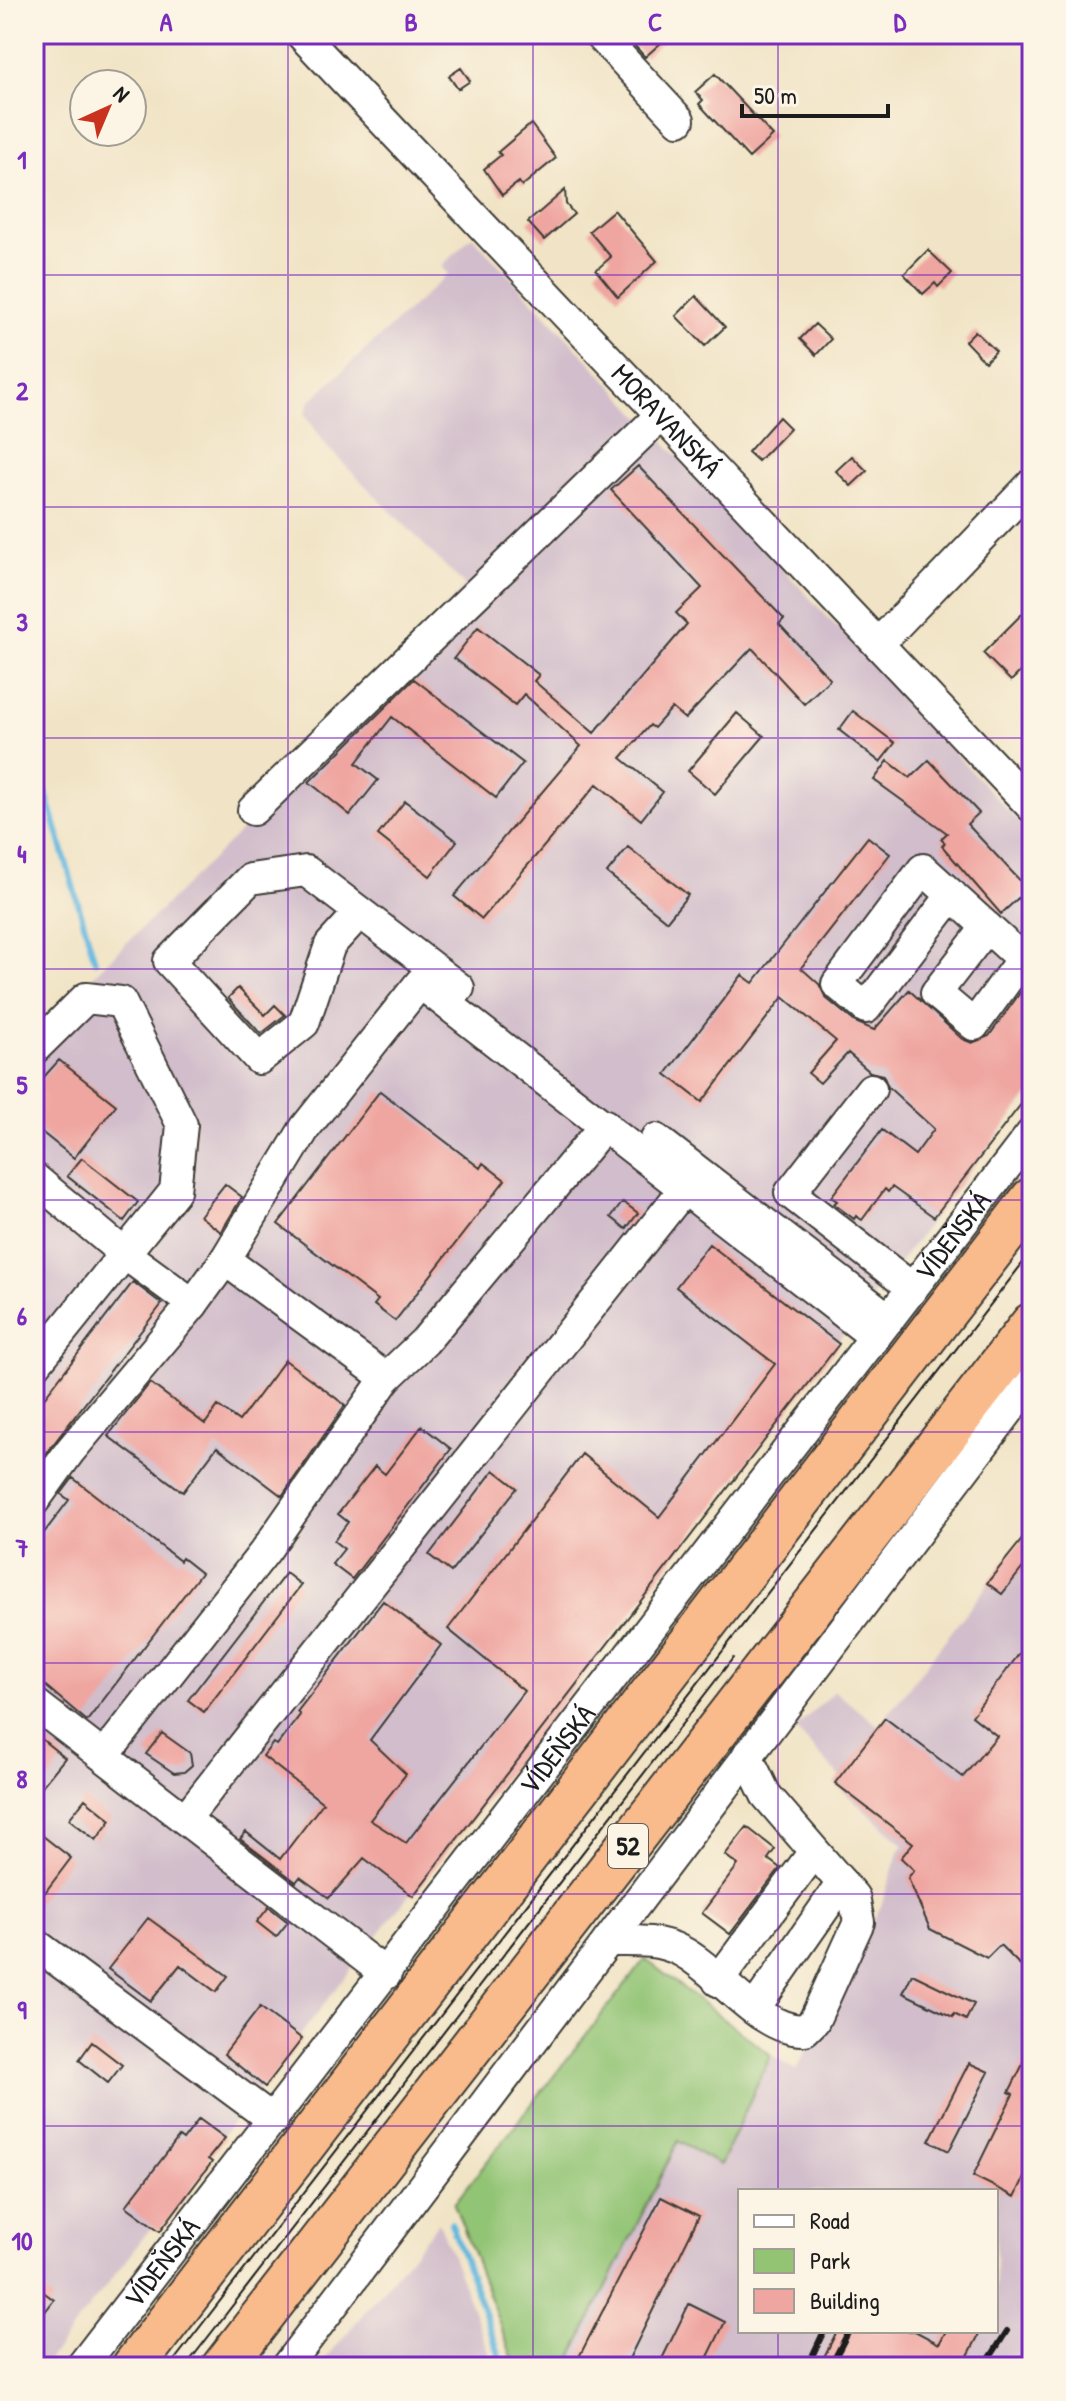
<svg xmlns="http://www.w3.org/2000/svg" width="1066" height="2401" font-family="'Patrick Hand',sans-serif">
<rect width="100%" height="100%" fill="#fcf5e5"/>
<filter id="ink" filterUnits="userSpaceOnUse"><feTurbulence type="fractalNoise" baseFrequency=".0125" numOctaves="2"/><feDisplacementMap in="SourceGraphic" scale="16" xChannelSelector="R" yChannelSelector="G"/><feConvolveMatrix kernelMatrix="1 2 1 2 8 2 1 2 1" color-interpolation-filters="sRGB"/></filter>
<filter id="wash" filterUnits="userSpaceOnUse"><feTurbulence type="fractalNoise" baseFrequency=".006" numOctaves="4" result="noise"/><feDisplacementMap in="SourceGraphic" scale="32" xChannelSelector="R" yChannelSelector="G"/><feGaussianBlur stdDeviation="1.8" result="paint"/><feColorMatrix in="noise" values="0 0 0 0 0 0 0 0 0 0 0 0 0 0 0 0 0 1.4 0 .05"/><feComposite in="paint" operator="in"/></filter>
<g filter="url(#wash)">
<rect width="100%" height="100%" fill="#f1e4c6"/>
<path fill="#d1bdcb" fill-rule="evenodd" d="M472 236 1032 836V1091L43 2367H34V1034L257 815 465 586 328 448 305 414 310 401 448 274 442 266Z
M1032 1527V2367H567L678 2141 720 2165 771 2055 796 2070 881 1906 898 1853 904 1845 835 1784 841 1777 795 1729 834 1691 879 1726ZM740 2191H996V2331H740Z
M439 2222 495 2367H319Z"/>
<path fill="#92c474" stroke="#577048" stroke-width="2" d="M645 1959 771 2055 720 2165 678 2141 567 2367H516L454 2204Z"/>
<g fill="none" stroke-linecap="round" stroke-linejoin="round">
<path stroke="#63b8df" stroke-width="6" d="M34 752 95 961
M451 2223 504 2367"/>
</g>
<g id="blocks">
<path fill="#efa5a0" d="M624 34H671L645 57Z
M461 68 470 81 458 89 449 76Z
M715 74 773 136 749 158 699 104 703 100 695 92Z
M531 124 556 158 522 186 519 182 502 195 484 169 501 155 498 152Z
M565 190 566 204 574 214 544 240 528 222Z
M614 210 657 261 618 297 596 270 611 257 589 231Z
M928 250 952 273 938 287 935 283 923 294 904 274Z
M696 296 725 327 705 346 676 316Z
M815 324 831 339 816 355 800 339Z
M975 331 996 351 985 362 965 341Z
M779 417 790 428 758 461 748 452Z
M852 456 867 471 851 486 836 471Z
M638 466 784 619 779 624 830 679 804 704 752 648 685 719 672 708 654 728 650 725 621 758 663 792 641 820 597 784 482 919 454 896 581 746 524 694 515 705 454 658 478 627 539 675 534 681 594 733 687 624 676 613 702 588 611 490Z
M1032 604V660L1011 681 983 653Z
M414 679 523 763 496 798 392 717 356 763 378 780 350 815 309 782Z
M853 711 895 743 880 762 839 730Z
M737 713 764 736 715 794 688 771Z
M929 760 979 813 967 824 1028 889 1001 914 942 846 945 843 941 839 947 833 874 780 888 761 910 778Z
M405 801 457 841 430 876 378 835Z
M868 837 890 854 801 968 819 984 826 998 855 1022 874 1030 909 990 962 1039 972 1043 989 1036 1032 976V1090L934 1217 892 1187 888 1192 885 1189 862 1220 856 1216 854 1219 834 1204 837 1201 831 1197 882 1130 915 1155 934 1129 888 1087 883 1075 870 1072 848 1053 820 1083 808 1073 836 1041 783 997 702 1102 666 1074 742 975 753 983Z
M628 847 688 895 667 921 607 873Z
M238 988 265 1015 275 1005 285 1015 261 1034 228 998Z
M59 1060 116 1105 74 1158 34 1126V1088Z
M380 1091 480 1168 483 1163 505 1180 395 1321 374 1305 378 1300 278 1224Z
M82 1158 138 1202 124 1221 67 1176Z
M225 1184 242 1197 221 1232 200 1216Z
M623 1202 638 1213 626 1229 611 1217Z
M709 1244 839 1344 413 1896 364 1858 329 1898 300 1877 296 1882 240 1839 246 1832 280 1859 323 1803 263 1756 273 1743 277 1745 300 1715 297 1712 383 1601 441 1645 370 1740 406 1774 370 1820 406 1843 524 1691 448 1629 582 1454 659 1517 775 1364 676 1287Z
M133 1282 162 1304 34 1469V1411Z
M285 1360 345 1405 282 1496 217 1447 183 1492 108 1436 150 1383 205 1424 218 1406 239 1421Z
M422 1426 451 1449 352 1579 332 1564 344 1549 334 1541 348 1522 338 1514 375 1466 385 1474Z
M494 1470 517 1488 451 1572 429 1555Z
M73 1478 180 1561 182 1558 201 1573 87 1721 34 1676V1546L69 1500 61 1494Z
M1032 1527V1570L1025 1565 1002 1594 987 1583Z
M286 1573 301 1585 204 1712 188 1700Z
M1032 1637V1977L1000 1945 987 1958 930 1929 908 1878 914 1870 901 1858 913 1843 835 1783 885 1718 963 1777 997 1736 972 1716Z
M34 1733 65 1758 34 1796Z
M162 1733 190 1753 192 1765 184 1772 174 1773 146 1754Z
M85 1799 111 1820 96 1840 69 1819Z
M747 1827 775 1849 768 1859 780 1868 730 1934 702 1913 738 1865 725 1855Z
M34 1829 71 1858 34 1907Z
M269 1907 288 1922 276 1937 257 1922Z
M148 1918 228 1976 216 1992 180 1965 151 2001 108 1969Z
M912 1974 974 2004 966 2020 954 2014 953 2017 903 1993Z
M260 2007 302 2039 265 2087 224 2054Z
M92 2042 122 2065 108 2083 79 2060Z
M1032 2046V2161L1015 2197 973 2176 1013 2094 1009 2092Z
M969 2063 989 2072 949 2151 929 2141Z
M199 2119 225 2138 208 2159 212 2162 160 2231 126 2206 179 2137 183 2140Z
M661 2197 699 2216 625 2367H594L578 2359Z
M34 2285 54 2300 34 2326Z
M689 2304 725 2322 703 2367H658Z
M837 2331H915L939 2344 946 2331H981L962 2367H819Z"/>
</g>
</g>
<g filter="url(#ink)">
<use href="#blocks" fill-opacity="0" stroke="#3c3a36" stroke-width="2"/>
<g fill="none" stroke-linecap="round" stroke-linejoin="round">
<g stroke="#3c3a36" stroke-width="34">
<g id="minor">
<path id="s1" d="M301 34 1032 807"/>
<path d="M599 34 679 120"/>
<path d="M878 644 1032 484"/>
<path d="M253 810 661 415"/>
<path d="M952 895 866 1008 837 984 923 869 1022 959 1032 945"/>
<path d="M360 912 330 945 304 1023 259 1059 169 961 250 879 306 871 459 988"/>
<path d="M987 927 936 993 974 1025 1022 959"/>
<path d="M34 1049 86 998 121 1002 182 1125 175 1191 34 1366"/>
<path d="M871 1089 790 1193 912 1288"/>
<path d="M656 1139 889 1319"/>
<path d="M34 1178 126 1255 193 1304"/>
<path d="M225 1260 386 1378"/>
<path d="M34 1501 70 1451 193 1304 225 1260 305 1128 420 983 875 1337"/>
<path d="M34 1703 386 1974"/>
<path d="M104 1756 266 1550 386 1378 425 1341 605 1125"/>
<path d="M185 1819 685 1188"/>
<path d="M608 1941C633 1941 658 1939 681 1951 719 1970 760 2032 805 2030L814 2021 859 1922 854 1897 766 1795 747 1756"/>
<path d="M34 1943 273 2120"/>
<path d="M718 1981 814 1852"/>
<path d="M755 2008 842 1883"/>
<path id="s2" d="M81 2367 1032 1133"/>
<path d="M286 2367 1032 1380"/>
</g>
</g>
<g stroke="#3c3a36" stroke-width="46">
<path id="highway" d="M133 2367 1032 1199
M223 2367 1032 1324"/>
</g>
<use href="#minor" stroke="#fff" stroke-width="30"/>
<use href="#highway" stroke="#fabb8c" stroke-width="42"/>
<path stroke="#1c1c1c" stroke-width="2" d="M169 2367 1032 1251
M185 2367 733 1658"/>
<path stroke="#1c1c1c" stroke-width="6" d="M807 2367 824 2331
M830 2367 849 2331
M984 2367 1007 2331
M1019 2367 1032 2347"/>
</g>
</g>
<path fill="none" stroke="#7b2cbf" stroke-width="2" stroke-opacity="0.55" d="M288 34V2367M533 34V2367M778 34V2191M34 275H1032M34 507H1032M34 738H1032M34 969H1032M34 1200H1032M34 1432H1032M34 1663H1032M34 1894H1032M34 2126H1032M778 2331V2367"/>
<g text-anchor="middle" stroke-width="8" stroke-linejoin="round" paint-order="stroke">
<rect fill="#fcf5e5" stroke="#5f5d58" stroke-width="2" x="608" y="1824" width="40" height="44" rx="6"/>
<g font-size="26" font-weight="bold" fill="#1c1c1c">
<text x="628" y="1855">52</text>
</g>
<g font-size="28" fill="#1c1c1c" stroke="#fcf5e5">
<text dy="10" stroke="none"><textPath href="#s1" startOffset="532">MORAVANSKÁ</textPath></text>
<text dy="10" stroke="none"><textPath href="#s2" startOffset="1428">VÍDEŇSKÁ</textPath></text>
<text dy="10" stroke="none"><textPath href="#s2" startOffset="780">VÍDEŇSKÁ</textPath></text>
<text dy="10" stroke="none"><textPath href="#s2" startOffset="132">VÍDEŇSKÁ</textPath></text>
</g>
</g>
<rect width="1066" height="2401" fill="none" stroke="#fcf5e5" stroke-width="88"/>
<rect x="738" y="2189" width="260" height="144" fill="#fcf5e5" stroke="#a29e95" stroke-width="2"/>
<rect x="754" y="2215" width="40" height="12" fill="#ffffff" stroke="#a29e95" stroke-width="2"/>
<text x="810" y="2229" font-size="24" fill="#1c1c1c">Road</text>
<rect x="754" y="2249" width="40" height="24" fill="#92c474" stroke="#a29e95" stroke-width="2"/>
<text x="810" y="2269" font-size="24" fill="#1c1c1c">Park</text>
<rect x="754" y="2289" width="40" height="24" fill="#efa5a0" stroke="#a29e95" stroke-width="2"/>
<text x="810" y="2309" font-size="24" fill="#1c1c1c">Building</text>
<g transform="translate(108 108) rotate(44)"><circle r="38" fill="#fcf5e5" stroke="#a29e95" stroke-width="2"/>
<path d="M0-6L14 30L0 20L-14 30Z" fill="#c8321e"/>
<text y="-12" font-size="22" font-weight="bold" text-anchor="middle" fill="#1c1c1c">N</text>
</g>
<path d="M742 104v12h146v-12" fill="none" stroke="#1c1c1c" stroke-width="4"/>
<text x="754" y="104" font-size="24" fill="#1c1c1c" stroke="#fcf5e5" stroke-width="6" paint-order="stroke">50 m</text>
<rect x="44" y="44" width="978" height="2313" fill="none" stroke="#7b2cbf" stroke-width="3"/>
<g font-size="26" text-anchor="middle" font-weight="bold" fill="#7b2cbf">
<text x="166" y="31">A</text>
<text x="411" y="31">B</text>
<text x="655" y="31">C</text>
<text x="900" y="31">D</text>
<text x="22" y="169">1</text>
<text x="22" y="400">2</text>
<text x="22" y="631">3</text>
<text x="22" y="863">4</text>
<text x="22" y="1094">5</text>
<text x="22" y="1325">6</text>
<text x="22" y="1557">7</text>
<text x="22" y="1788">8</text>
<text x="22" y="2019">9</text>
<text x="22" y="2250">10</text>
</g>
</svg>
